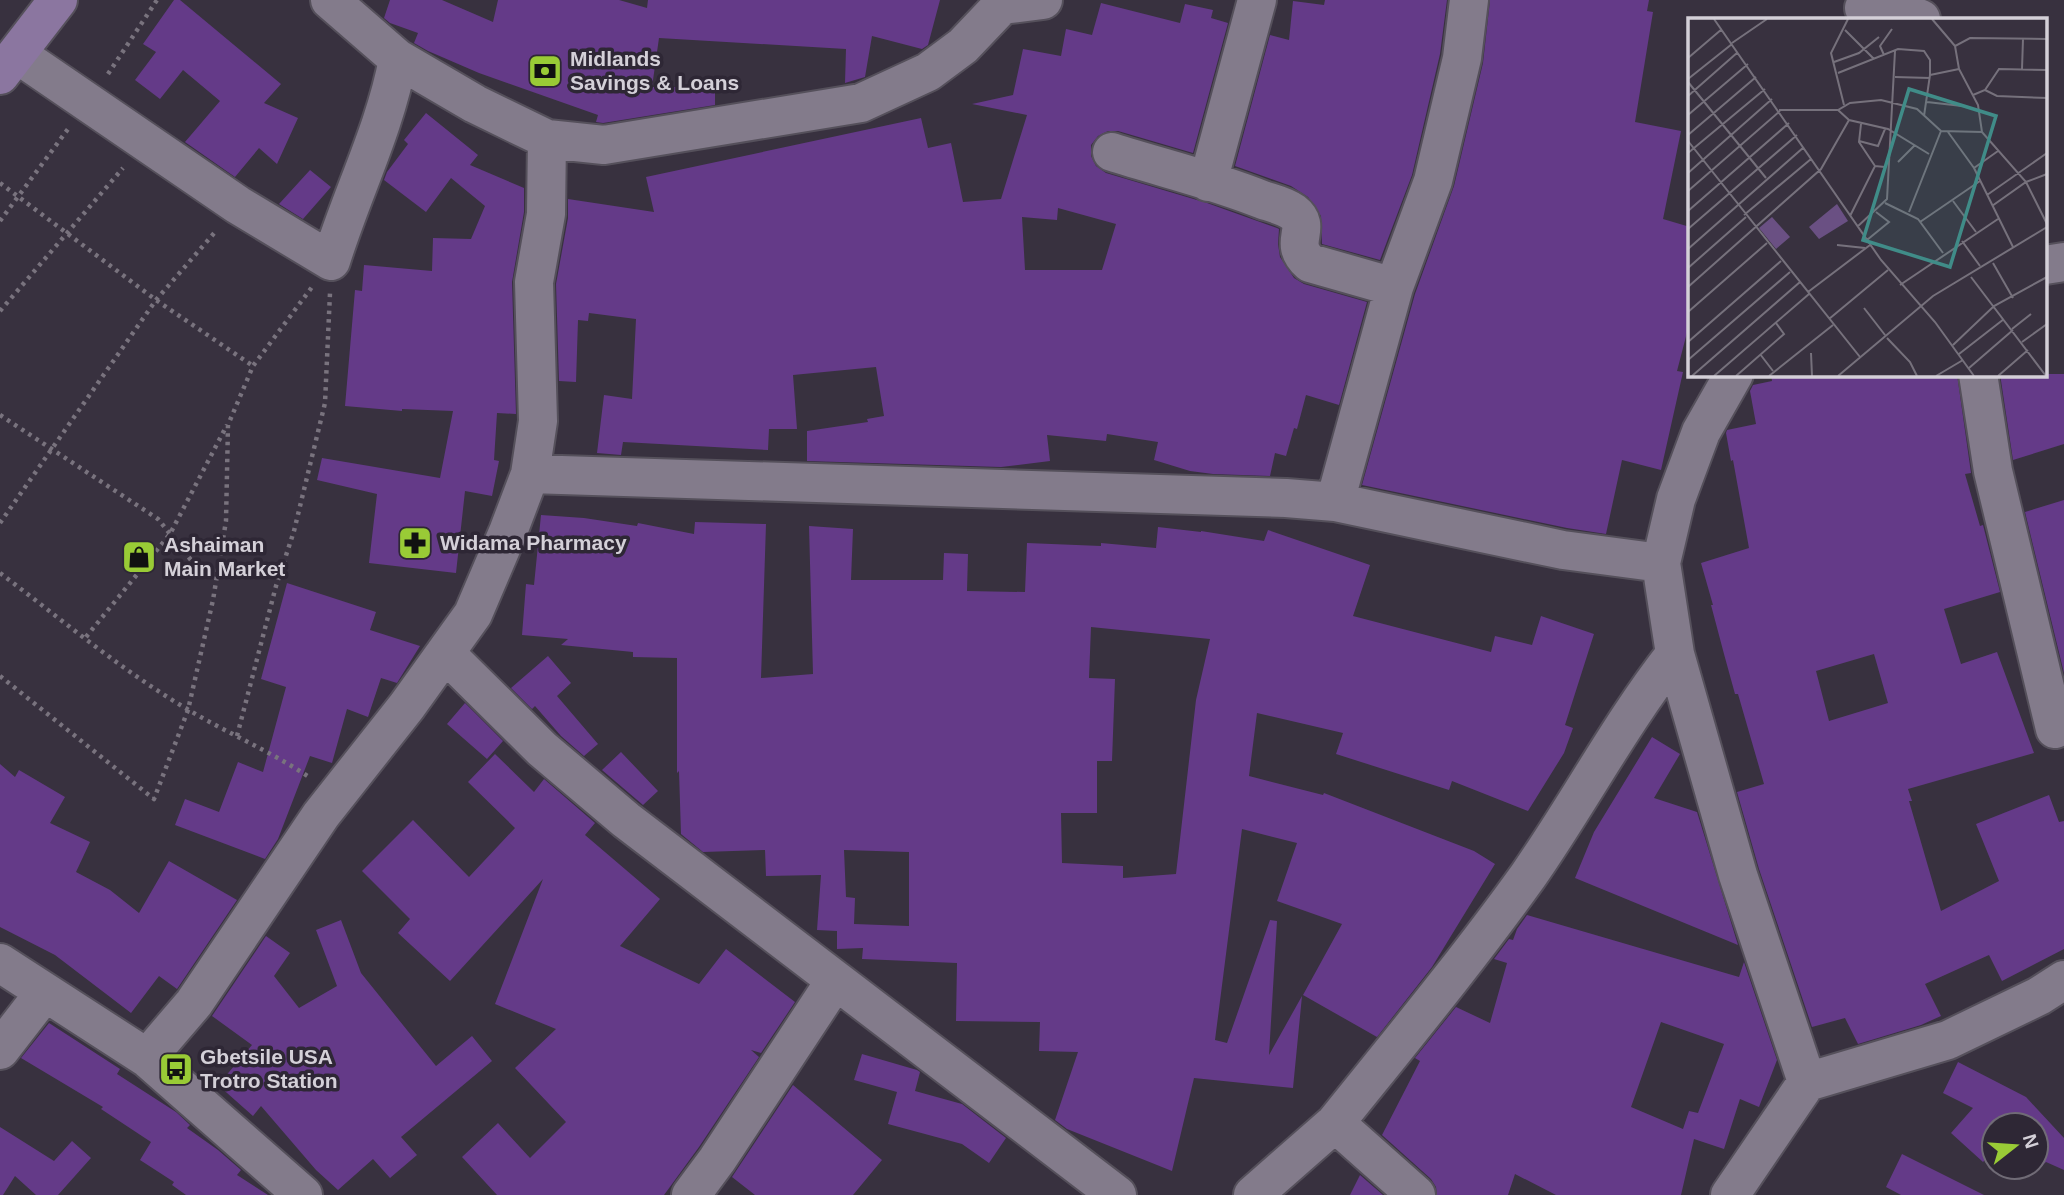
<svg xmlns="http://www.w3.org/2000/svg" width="2064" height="1195" font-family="Helvetica,sans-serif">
<rect width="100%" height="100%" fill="#38313f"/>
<path fill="#643a88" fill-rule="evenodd" d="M174 0H180L281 84 264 103 298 118 277 164 259 148 235 177 185 142 220 101 183 70 160 99 135 80 156 52 143 44Z
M390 0H442L493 22 498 0H619L647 8 648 0H940L928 45 922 49 872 36 865 77 845 83 846 49 659 38 652 87H715V105L603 123 596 122 598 115 479 73 428 51 414 43 418 33 390 23 384 18Z
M1325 0H1447L1440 54 1412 175 1380 260 1322 244 1321 216 1308 197 1291 186 1235 166 1270 35 1289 40 1293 1 1324 5Z
M1490 0H1649L1647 11 1653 12 1635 122 1681 131 1663 219 1690 227V321L1677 371 1683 372 1661 470 1622 460 1606 534 1567 528 1362 485 1415 294 1454 186 1483 63Z
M1101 3 1180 23 1185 4 1213 10 1211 18 1228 23 1193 153 1118 131H1108L1098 136 1091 145V156L1096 166 1106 173 1207 203 1277 228 1279 229 1278 244 1280 257 1294 278 1304 284 1367 302 1339 405 1306 395 1297 429 1294 428 1286 456 1275 453 1270 476 1213 474 1190 471 1154 460 1158 442 1107 434 1106 441 1047 435 1050 461 1001 467 807 461V431L868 422 867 419 884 416 876 367 793 375 797 429H769L768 450 623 442 621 455 597 453 604 395 632 399 636 319 589 313 588 321 578 320 576 382 559 381 556 284 568 218V199L654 212 646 177 921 118 928 148 951 143 963 202 1001 199 1027 115 972 104 1013 95 1023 49 1061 56 1066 29 1092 35ZM1058 208 1116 224 1102 270H1025L1022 217 1057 220Z
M426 113 478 155 470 165 524 188V212L512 282 516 414 497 413 494 460 499 461 492 496 465 491 456 573 369 563 377 494 317 480 322 458 440 478 453 411 402 409V411L345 406 355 290 362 291 364 265 432 271 433 238 471 239 485 206 451 178 426 212 384 180 387 172 408 144 404 140Z
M310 170 331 187 303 219 279 204Z
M1771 374H1957L1971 473 1965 474 1980 526 1983 525 2000 592 1944 609 1961 664 1997 652 2034 753 1908 789 1912 801H1909L1941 911 1999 881 1976 824 2049 795 2059 822 2064 821V949L2002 981 1989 955 1925 984 1941 1016 1921 1025 1858 1044 1845 1018 1812 1027 1759 869 1737 792 1764 784 1738 694H1735L1724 654 1711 605H1713L1701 563 1749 548 1733 460 1731 461 1726 433 1727 430 1756 424 1750 391 1753 385 1772 381ZM1874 654 1888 703 1829 721 1816 671Z
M2000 374H2064V444L2013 460Z
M2064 500V673L2025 512Z
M541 515 584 518 637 526 638 523 694 534 695 522 766 524 761 678 813 674 809 526 853 529 851 580H943L944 553 968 554 967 591 1025 592 1027 543 1101 546V543L1156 548 1158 527 1201 532V531L1264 541 1268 530 1370 565 1353 616 1491 652 1495 636 1532 645 1541 616 1594 634 1565 725 1573 728 1564 753 1528 811 1452 781 1449 790 1336 754 1343 733 1257 713 1249 776 1323 795 1324 793 1474 851 1495 864 1432 967 1377 1037 1303 995 1342 924 1277 901 1297 843 1242 829 1215 1040 1227 1043 1270 920 1277 921 1269 1055 1302 996 1293 1088 1194 1078 1172 1171 1067 1129 1055 1120 1078 1052 1039 1051 1040 1022 956 1021 957 963 862 959 863 948 837 949V931L817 930 821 875 766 876 765 850 703 852 681 834 679 771 677 773V658L633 657V652L561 645 568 639 522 635 526 584 534 585ZM1091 627 1210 639 1196 700 1176 874 1123 878V866L1062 863 1061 813H1097V761H1112L1115 679 1089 678ZM844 850 909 852V926L854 924 855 898 846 897Z
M287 583 376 612 370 630 420 646 397 683 381 678 368 717 347 709 332 763 310 756 278 839 265 859 175 825 185 799 219 812 238 762 263 772 286 687 261 679Z
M548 656 571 683 557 696 598 744 584 756 561 736 535 706 532 709 511 688Z
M465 703 503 741 487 759 447 724Z
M1652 737 1680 754 1654 798 1697 812 1738 945 1575 878 1594 832Z
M621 752 658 791 643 805 602 770Z
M495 754 534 792 544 779 595 823 585 835 660 899 620 946 699 984 726 949 795 1002 761 1053 751 1050 759 1057 699 1147 664 1195H497L462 1157 498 1123 530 1158 566 1122 515 1068 556 1029 495 1004 543 879 450 981 398 933 410 919 362 871 413 820 469 877 515 828 468 782Z
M0 764 15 777 19 770 65 797 50 823 90 842 76 872 110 890 139 913 169 861 237 900 177 989 159 976 131 1013 55 955 0 927Z
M1527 915 1739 977 1744 962 1777 1060 1759 1107 1740 1099 1724 1149 1694 1139 1681 1195H1556L1515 1174 1508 1195H1437L1436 1187 1431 1179 1382 1135 1420 1061 1415 1058 1456 1007 1490 1023 1507 963 1494 959 1509 939 1513 940 1517 929ZM1661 1022 1724 1044 1698 1113 1689 1111 1683 1129 1631 1107Z
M341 920 361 973 436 1066 472 1036 492 1061 401 1137 417 1155 390 1178 373 1159 338 1190 316 1170 261 1106 253 1116 218 1085 252 1045 212 1016 266 936 290 953 274 976 299 1008 337 986 316 930Z
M49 1023 120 1069 117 1074 176 1112 190 1125 187 1128 218 1150 241 1170 237 1175 268 1195H186L172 1185 174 1182 140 1160 151 1142 101 1109 103 1107 21 1058Z
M862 1054 917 1070 920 1072 915 1091 962 1104 1006 1138 989 1163 962 1144 888 1124 897 1092 854 1080Z
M1958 1062 2026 1097 2064 1138V1170L2046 1162 2032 1175 2024 1167H2036V1125H1994V1150L1983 1162 1951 1133 1973 1108 1943 1093Z
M793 1085 882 1160 853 1195H755L732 1177Z
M0 1127 54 1161 72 1141 91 1158 58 1195H36L15 1176 3 1195H0Z
M1902 1154 1984 1195H1901L1886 1187Z
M1360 1175 1383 1195H1350Z"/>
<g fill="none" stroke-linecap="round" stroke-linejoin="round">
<g stroke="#55505b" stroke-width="42">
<path id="minor" d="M330 0 398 59 475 104 547 139 604 145 861 103 928 72 963 46 1002 5 1043 0
M1864 8 1909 14 1921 19
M17 54 238 205 331 261C352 193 385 129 398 59
M1112 152C1162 168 1214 180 1263 200 1272 203 1285 206 1293 212 1314 228 1286 242 1310 263L1394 287
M1208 182 1257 0
M2045 265 2064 262
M1978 374 1993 471 2055 729
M530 474 1286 498 1335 502 1563 550 1661 563
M1335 502 1394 287 1433 181 1462 58 1469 0
M445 653 542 749 626 820 1117 1195
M0 963 147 1058 303 1195
M0 1050 45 992
M147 1058 194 1003 321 815 407 706 473 614 508 532 530 474 538 421 534 282 546 214 547 139
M1807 1082 1948 1040 2039 996 2064 980
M1335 1123C1400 1042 1467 961 1528 876 1579 803 1620 724 1675 654
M691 1195 717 1160 835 981
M1253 1195 1335 1123 1416 1195
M1730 1195 1807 1082 1738 875 1675 654 1661 563 1676 499 1701 432 1734 374"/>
</g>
<g stroke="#55505b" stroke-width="42">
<path id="major" d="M0 75 58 0"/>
</g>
<path stroke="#79737e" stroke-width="4.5" stroke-dasharray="3.5 5" stroke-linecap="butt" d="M108 74 157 0
M0 183 156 300 253 366
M0 221 68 129
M0 311 123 168
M0 415 158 519 191 560 217 576
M0 523 156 300 216 231
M0 573C61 619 121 670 187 709 227 733 270 751 309 777
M86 637 170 534 227 425
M0 676 154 799 188 710 213 600 226 521 228 425 253 366 312 287
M237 736 276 586 294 531 325 403 330 293"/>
<use href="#minor" stroke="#837b8b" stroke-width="38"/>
<use href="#major" stroke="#8b76a0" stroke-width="38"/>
</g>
<defs>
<g id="bank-square" transform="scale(1.75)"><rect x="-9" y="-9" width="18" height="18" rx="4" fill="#99cb36" stroke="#2e2735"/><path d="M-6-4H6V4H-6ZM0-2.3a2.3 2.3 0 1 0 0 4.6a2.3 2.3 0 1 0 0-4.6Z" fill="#111"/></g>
<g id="pharmacy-square" transform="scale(1.75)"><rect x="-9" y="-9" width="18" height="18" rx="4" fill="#99cb36" stroke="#2e2735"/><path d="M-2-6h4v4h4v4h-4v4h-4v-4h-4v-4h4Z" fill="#111"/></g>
<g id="shop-square" transform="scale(1.75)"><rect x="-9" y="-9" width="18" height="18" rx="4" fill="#99cb36" stroke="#2e2735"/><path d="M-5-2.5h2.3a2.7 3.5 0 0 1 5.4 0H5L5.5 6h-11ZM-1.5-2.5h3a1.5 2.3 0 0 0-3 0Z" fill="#111"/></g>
<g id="bus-square" transform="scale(1.75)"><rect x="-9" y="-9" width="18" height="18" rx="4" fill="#99cb36" stroke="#2e2735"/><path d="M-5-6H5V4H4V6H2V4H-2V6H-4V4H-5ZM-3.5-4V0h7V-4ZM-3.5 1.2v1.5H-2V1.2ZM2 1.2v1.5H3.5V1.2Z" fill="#111"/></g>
</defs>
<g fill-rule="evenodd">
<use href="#bank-square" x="545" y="71"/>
<use href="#pharmacy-square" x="415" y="543"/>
<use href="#shop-square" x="139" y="557"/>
<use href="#bus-square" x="176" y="1069"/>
</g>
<g text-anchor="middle" stroke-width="7" stroke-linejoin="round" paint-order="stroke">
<g font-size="21" font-weight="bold" fill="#d4d0d8" stroke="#2e2735" text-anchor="start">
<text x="570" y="66">Midlands<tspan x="570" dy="24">Savings &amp; Loans</tspan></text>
<text x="440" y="550">Widama Pharmacy</text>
<text x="164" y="552">Ashaiman<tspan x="164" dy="24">Main Market</tspan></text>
<text x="200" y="1064">Gbetsile USA<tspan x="200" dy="24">Trotro Station</tspan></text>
</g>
</g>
<g transform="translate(1688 18)">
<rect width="359" height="359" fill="#38313f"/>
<path d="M149 186 160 203 131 221 121 209ZM84 199 102 219 88 231 71 210Z" fill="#6a5083"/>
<path fill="none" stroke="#76717c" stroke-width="2" d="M26 1 193 242 247 304 286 358M244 1 267 28M157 12 186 41M44 25 79 1M196 37 192 28 204 11M0 40 34 11M146 44 171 35 191 19M334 51 335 21M150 55 210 31 236 33 242 42V57L236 98M242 57 271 51M207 59 242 60M0 61 44 26M0 64 78 160M297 72 309 78 359 80M285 77 297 72 311 51 359 52M0 78 50 34M239 84 274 88M156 87 143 35 160 1M91 92H150L162 85 193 82 229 91 253 113 294 114 338 164 359 206M150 92 161 102 200 111 241 136M0 97 60 46M173 106 171 124 187 148M260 114 286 150M294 114 290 87 271 51 267 28 282 20 359 21M0 117 68 59M0 123 172 339M171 123 190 128 197 111M310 133 286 150 325 229M0 135 77 71M210 144 227 127M0 155 84 81M0 173 92 93M299 177 359 135M265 183 288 214M197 185 230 201 255 235M304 188 338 164 359 156M0 193 101 105M221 194 253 113M56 197 123 141M162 198 187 148 197 149M232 204 292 163M169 209 199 181 207 33M0 211 109 117M179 222 201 204 188 194M274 223 292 248M149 227 177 230M0 231 116 129M305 245 325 280M0 250 58 199M283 259 358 358M212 267 310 201M0 269 133 151 161 102M120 274 182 227M176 290 197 317M0 294 79 225M141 301 200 252M324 311 343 296M199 320 222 344 229 358M0 324 93 243M334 324 359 306M265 327 306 288 359 259M123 335 124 358M72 336 85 353M271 336 316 301M0 342 102 254M281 350 325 312M4 358 112 264M26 358 121 276M48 358 96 316 88 305M81 358 145 307M150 358 245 278 359 209M248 358 275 342M310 358 340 332"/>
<path fill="#408c88" fill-opacity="0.15" stroke="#408c88" stroke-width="3.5" d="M221 71 308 98 262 249 175 222Z"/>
<rect width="359" height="359" fill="none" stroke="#d4d0d8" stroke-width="3.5"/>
</g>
<g transform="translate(2015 1146) rotate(73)"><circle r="33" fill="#2e2735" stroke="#706b76" stroke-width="2"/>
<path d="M0-5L12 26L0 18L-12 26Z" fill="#99cb36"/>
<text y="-10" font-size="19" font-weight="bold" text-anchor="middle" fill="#d4d0d8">N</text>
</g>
</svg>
